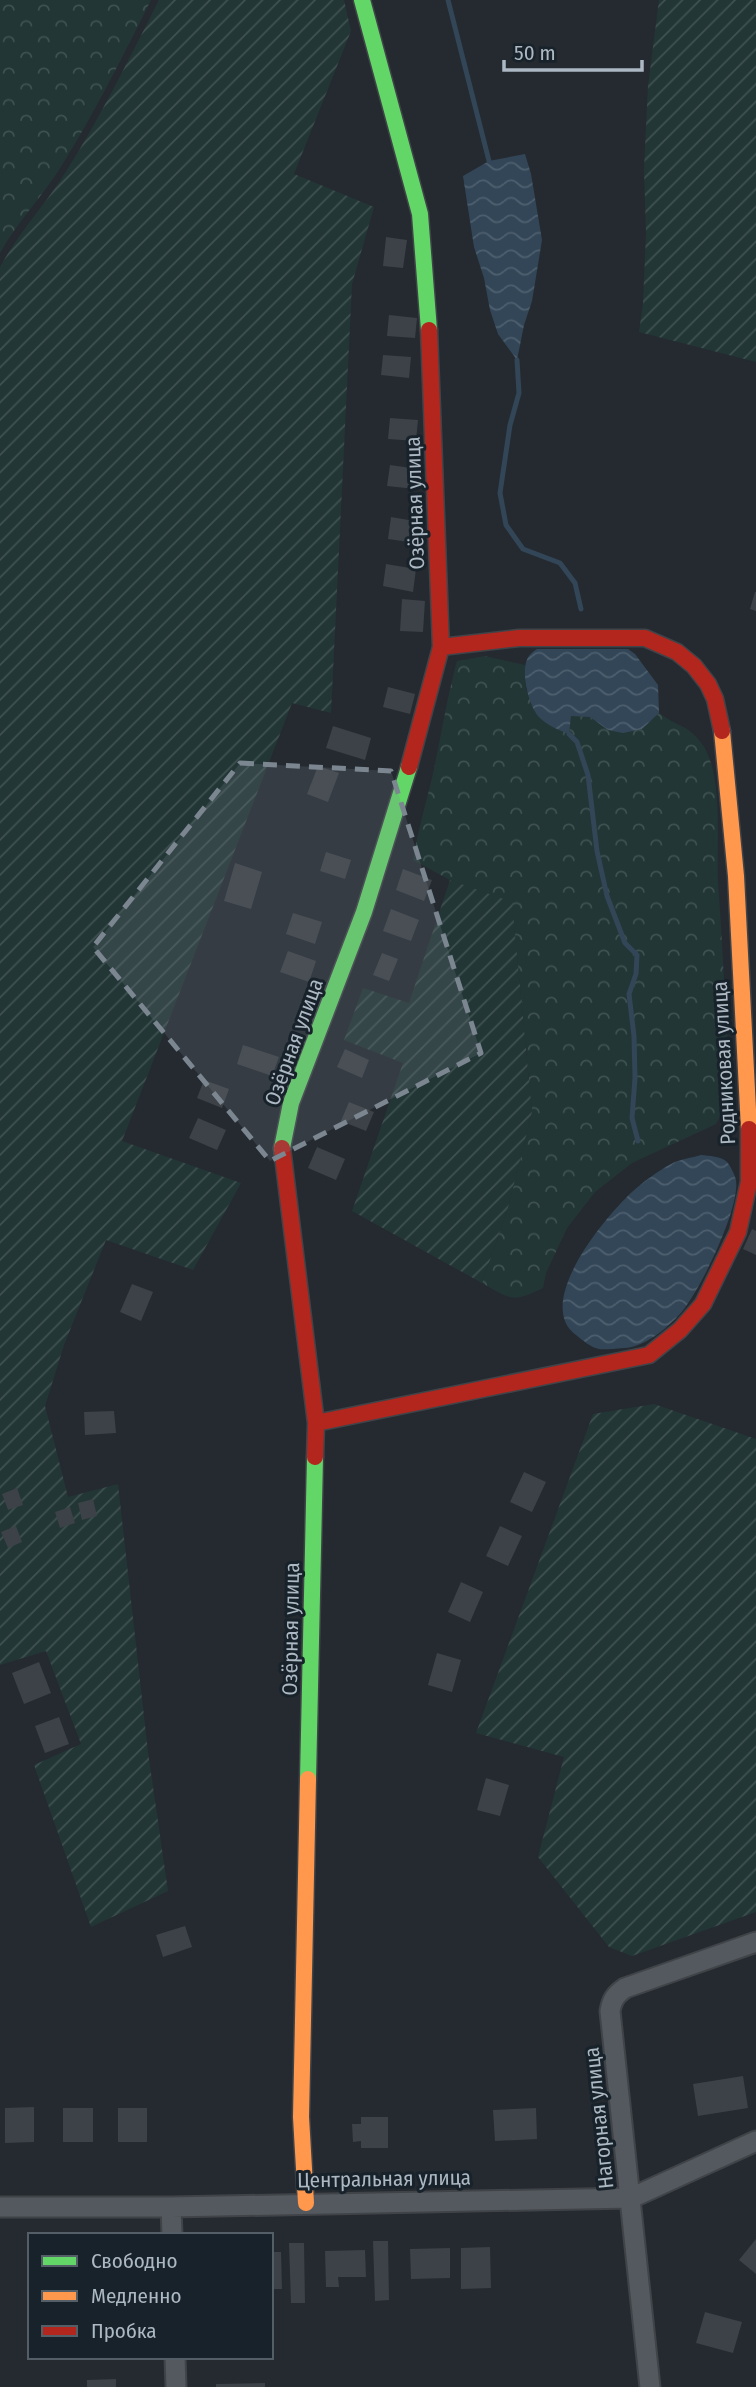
<svg xmlns="http://www.w3.org/2000/svg" width="756" height="2387" font-family="'Fira Sans Condensed',sans-serif">
<defs>
<pattern id="forest-crowns" width="20" height="18" patternUnits="userSpaceOnUse" patternTransform="scale(1.75)"><rect width="20" height="18" fill="#223636"/><path d="M2 6a3 3 0 1 1 6 0M12 15a3 3 0 1 1 6 0" fill="none" stroke="#3f5151"/></pattern>
<pattern id="garden-furrows" width="10" height="10" patternUnits="userSpaceOnUse" patternTransform="scale(1.75)"><rect width="10" height="10" fill="#223636"/><path d="M-1 1l2-2M0 10L10 0M9 11l2-2" fill="none" stroke="#3f5151"/></pattern>
<pattern id="water-waves" width="16" height="10" patternUnits="userSpaceOnUse" patternTransform="scale(1.75)"><rect width="16" height="10" fill="#324658"/><path d="M0 5q4-4 8 0t8 0" fill="none" stroke="#4d5f6e"/></pattern>
</defs>
<rect width="100%" height="100%" fill="#242a30"/>
<path fill="url(#forest-crowns)" d="M0 0H151C123 56 95 112 62 165 43 196 17 222 0 253Z
M485 656 525 665 526 690 569 733 571 715 590 717 608 730 642 729 659 713C677 727 688 724 702 744 724 774 716 844 718 881 723 952 726 1024 731 1095L716 1124 632 1163 595 1192 567 1228 546 1273 543 1288C512 1303 512 1300 482 1283L508 1208 532 1112 512 903 450 880 413 860C418 830 426 803 433 774 441 736 447 698 457 661Z"/>
<path fill="url(#garden-furrows)" d="M159 0H344L351 31 294 174 374 207 352 284 331 713 292 703 122 1141 241 1183 193 1270 106 1240 64 1345 45 1406 68 1497 118 1484 148 1752 168 1891 91 1927 34 1765 81 1744 46 1651 0 1665V267C19 232 46 204 67 170 101 116 130 57 159 0Z
M659 0H756V362L639 332 643 303 646 233 644 169 648 86Z
M450 880 512 902 532 1112 508 1208 482 1283 352 1211 403 1063 344 1040 363 988 409 1003Z
M654 1404 756 1439V1912L632 1956 609 1947 538 1857 564 1757 476 1733 593 1414Z"/>
<path fill="url(#water-waves)" d="M525 154 531 174 542 240 532 301 524 325 517 360 498 334 490 310 484 278 474 247 463 176 489 161Z
M537 649H628L635 654 658 685 659 713 642 729 623 733 608 730 590 717 571 716 569 734C559 730 548 726 540 718 529 708 519 669 529 656 531 653 534 651 537 649Z
M701 1155C709 1156 721 1156 727 1162 730 1165 736 1177 736 1181 740 1209 698 1296 678 1316 665 1330 644 1347 624 1348 597 1350 597 1352 576 1335 533 1303 605 1217 632 1192 643 1182 658 1171 671 1164 680 1159 692 1158 701 1155Z"/>
<g fill="none" stroke-linecap="round" stroke-linejoin="round">
<path stroke="#324658" stroke-width="5" d="M448 0 489 161
M517 360 519 393 510 425 500 493 506 525 523 549 560 563 575 583 581 609
M569 734 577 742 588 775 597 851 607 896 625 943 637 955 636 974 629 994 634 1036 635 1078 632 1118 638 1141"/>
</g>
<path fill="#3c4247" d="M386 237 407 240 403 268 383 266Z
M389 315 417 318 415 338 387 336Z
M383 355 411 357 409 378 381 375Z
M390 418 418 420 416 441 388 439Z
M390 465 418 469 415 489 387 486Z
M391 517 420 522 416 543 388 539Z
M386 564 416 569 413 592 383 586Z
M755 592H756V611L750 609Z
M402 599 425 601 423 632 400 631Z
M388 687 415 694 410 714 383 707Z
M333 726 371 738 365 760 326 748Z
M318 766 339 773 328 802 307 794Z
M326 852 351 860 345 879 320 871Z
M235 863 262 872 251 909 224 901Z
M403 869 432 880 424 901 396 890Z
M391 909 419 920 411 941 383 931Z
M293 913 322 922 315 944 286 934Z
M288 951 316 961 309 982 280 972Z
M382 953 398 959 389 981 373 975Z
M243 1045 279 1057 272 1076 237 1064Z
M345 1049 369 1060 362 1078 337 1067Z
M204 1080 229 1089 222 1108 197 1098Z
M349 1102 374 1112 366 1131 341 1121Z
M198 1118 226 1130 217 1150 189 1138Z
M317 1147 345 1159 336 1180 308 1168Z
M752 1229 756 1231V1255L743 1249Z
M132 1284 153 1292 141 1321 120 1312Z
M114 1411 116 1433 85 1435 84 1412Z
M524 1472 546 1482 532 1512 510 1502Z
M17 1488 23 1505 8 1510 2 1494Z
M93 1499 97 1516 82 1520 78 1503Z
M70 1507 75 1523 60 1528 55 1512Z
M16 1526 22 1542 8 1548 1 1532Z
M500 1526 522 1536 508 1566 486 1556Z
M461 1582 483 1592 470 1622 448 1612Z
M437 1653 461 1660 452 1692 428 1685Z
M39 1662 51 1693 24 1704 12 1673Z
M59 1717 69 1744 45 1753 35 1726Z
M486 1778 509 1785 500 1816 477 1810Z
M185 1926 192 1947 163 1957 156 1935Z
M743 2076 748 2108 698 2116 693 2084Z
M34 2107V2142L5 2143V2108Z
M63 2108H93V2142H63Z
M118 2108H147V2142H118Z
M536 2108 537 2139 495 2141 493 2110Z
M361 2117H388V2148H361V2141L353 2142 352 2124H361Z
M756 2239V2274L739 2260Z
M373 2241H388L389 2300 375 2301Z
M289 2243H304L305 2303H291Z
M490 2247 491 2288 461 2289V2248Z
M450 2248V2278L411 2279 410 2249Z
M365 2250 366 2277H338L339 2287H326L325 2251Z
M271 2252H281L282 2289H271Z
M705 2312 742 2322 733 2353 696 2343Z
M116 2379V2387H87V2380Z
M265 2383V2387H216V2384Z"/>
<g fill="none" stroke-linecap="round" stroke-linejoin="round">
<g stroke="#404449" stroke-width="23">
<path id="street" d="M0 2207H171L631 2198 756 2141
M171 2207 172 2235
M175 2357 176 2387
M650 2387 610 2011C612 2000 615 1995 625 1988L756 1942"/>
</g>
<g stroke="#404449" stroke-width="19">
<path id="fast" d="M362 0 420 214 429 330
M282 1148 291 1103 364 912 409 767
M308 1779 315 1457"/>
</g>
<g stroke="#404449" stroke-width="19">
<path id="slow" d="M722 731 736 876 749 1129
M306 2203 301 2117 308 1779"/>
</g>
<g stroke="#404449" stroke-width="19">
<path id="jam" d="M441 647 519 638H645L677 652 694 666 708 684 715 699 722 731
M409 767 441 647 429 330
M282 1148 316 1423 315 1457
M316 1423 649 1355 680 1330 703 1304 738 1232 749 1182V1129"/>
</g>
<use href="#street" stroke="#53595e" stroke-width="19"/>
<use href="#fast" stroke="#63d668" stroke-width="16"/>
<use href="#slow" stroke="#ff974d" stroke-width="16"/>
<use href="#jam" stroke="#b3261e" stroke-width="16"/>
</g>
<path fill="#7c8690" fill-opacity="0.2" stroke="#7c8690" stroke-width="5" stroke-dasharray="14 9" stroke-linejoin="round" d="M240 763 391 771 481 1053 270 1161 93 947Z"/>
<g text-anchor="middle" stroke-width="6" stroke-linejoin="round" paint-order="stroke">
<g font-size="21" fill="#acb8c3" stroke="#18222a">
<text transform="translate(415 503) rotate(-92)" y="7">Озёрная улица</text>
<text transform="translate(294 1042) rotate(-70)" y="7">Озёрная улица</text>
<text transform="translate(724 1063) rotate(-93)" y="7">Родниковая улица</text>
<text transform="translate(291 1629) rotate(-89)" y="7">Озёрная улица</text>
<text transform="translate(599 2118) rotate(-96)" y="7">Нагорная улица</text>
<text transform="translate(384 2179) rotate(-1)" y="7">Центральная улица</text>
</g>
</g>
<rect x="28" y="2233" width="245" height="126" fill="#18222a" stroke="#535e67" stroke-width="2"/>
<rect x="42" y="2256" width="35" height="10" fill="#63d668" stroke="#535e67" stroke-width="2"/>
<text x="91" y="2268" font-size="21" fill="#acb8c3">Свободно</text>
<rect x="42" y="2291" width="35" height="10" fill="#ff974d" stroke="#535e67" stroke-width="2"/>
<text x="91" y="2303" font-size="21" fill="#acb8c3">Медленно</text>
<rect x="42" y="2326" width="35" height="10" fill="#b3261e" stroke="#535e67" stroke-width="2"/>
<text x="91" y="2338" font-size="21" fill="#acb8c3">Пробка</text>
<path d="M504 60v10h138v-10" fill="none" stroke="#acb8c3" stroke-width="3.5"/>
<text x="514" y="60" font-size="21" fill="#acb8c3" stroke="#18222a" stroke-width="5" paint-order="stroke">50 m</text>
</svg>
